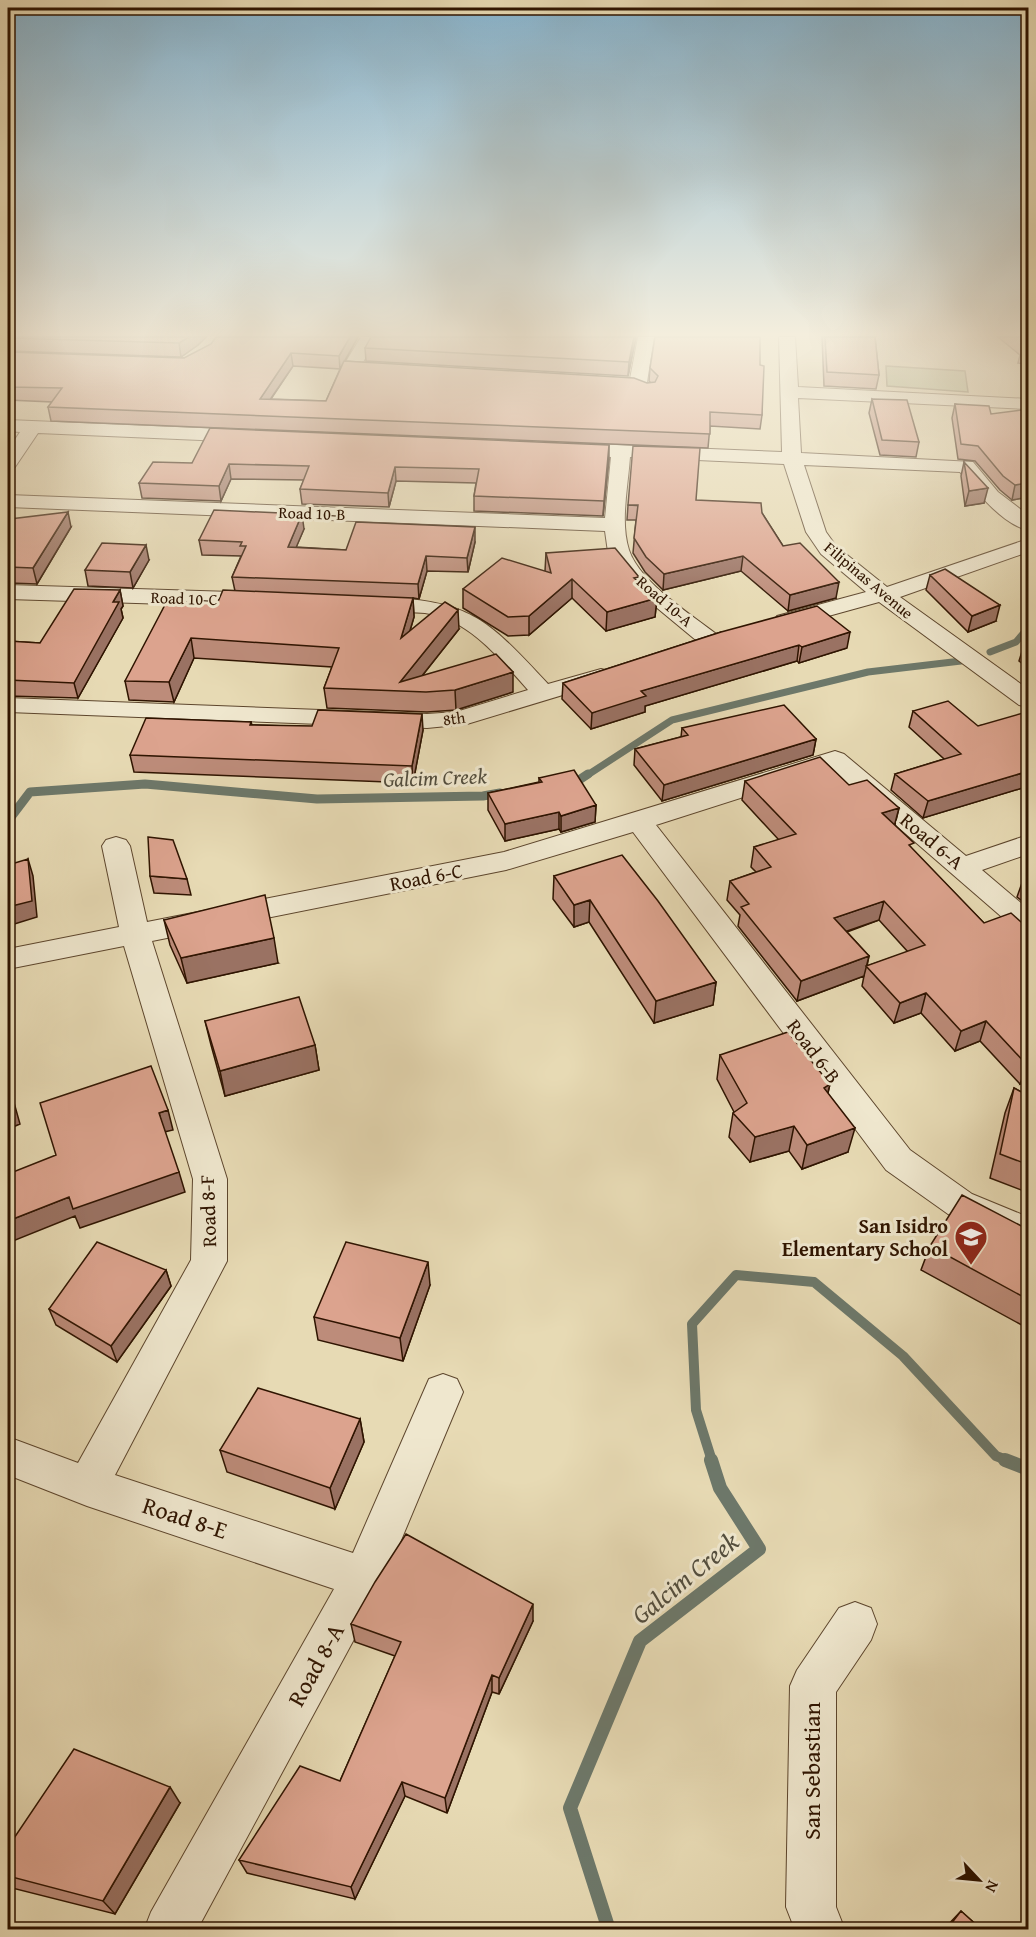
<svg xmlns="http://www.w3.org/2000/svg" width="1036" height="1937" font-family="'Gentium Book Plus',serif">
<rect width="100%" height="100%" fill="#e7dab4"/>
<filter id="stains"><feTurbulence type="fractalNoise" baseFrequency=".00333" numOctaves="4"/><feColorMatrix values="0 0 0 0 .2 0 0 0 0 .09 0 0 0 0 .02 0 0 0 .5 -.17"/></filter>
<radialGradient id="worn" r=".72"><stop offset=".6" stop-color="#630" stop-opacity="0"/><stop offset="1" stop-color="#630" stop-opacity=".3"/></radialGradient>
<path fill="#b3c08f" stroke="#716a48" stroke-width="1.5" d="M886 366 965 371 968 392 887 386Z"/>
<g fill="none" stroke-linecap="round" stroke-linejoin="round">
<path stroke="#6d786a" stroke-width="7" d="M990 652 1016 642 1028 628
M586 776 672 720 868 672 961 661"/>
<path stroke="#6d786a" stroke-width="9" d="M569 783 576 782 588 774
M8 821 30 792 145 784 317 799 483 796 500 793"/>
<path stroke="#6d786a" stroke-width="10" d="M712 1461 696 1410 692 1324 736 1275 814 1282 903 1356 996 1456 1009 1461"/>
<path stroke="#6d786a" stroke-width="14" d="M1005 1460 1028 1469
M609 1930 570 1808 640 1641 759 1549 720 1488 711 1460"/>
<g stroke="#5d462d" stroke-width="2">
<path id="minor" d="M361 337H377L362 364 390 366 393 370 390 374 345 372 342 368Z
M638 337H654L647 382 655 390 652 394C642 396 635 392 629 384Z
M779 337H795L798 387 1028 399V409L798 398 801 453 973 462 998 492 1028 515V530C1003 525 976 491 960 472L804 465 826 532 836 546 887 587 1028 539V552L900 597 1028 689V707L1019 705 879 602 785 628 777 626 774 621 777 616 866 592 821 554 806 532 784 464 630 457C628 487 620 522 629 550 640 583 692 615 719 636L723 641 719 646 711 648 703 646 639 593 615 565 608 552 605 531 8 507V495L605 518 611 457 568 455 561 453 559 449 561 445 568 443 782 452Z
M8 420 247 430 254 432 256 436 254 440 247 442 38 433 15 467 8 469V450L20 432 8 431Z
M8 585 261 593 269 595 272 600 269 605 261 607 8 599Z
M372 597C469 600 484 615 548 684L601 669 609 671 613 676 609 681 467 724 427 728 8 712V698L427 714 456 712 528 690C500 659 469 619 425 613 405 611 384 614 364 609L361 604 364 599Z
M835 751 844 754 966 856 1028 835V854L982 870 1028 909V934L1018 931 831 769 656 825 910 1150 972 1194 1028 1217V1247L948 1214 886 1170 633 832 506 870 152 941 227 1179V1261L115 1475 353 1553 429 1379 443 1374 457 1379 463 1392 379 1593 197 1930H144L151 1912 334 1589 87 1506 8 1475V1437L78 1463 191 1260 193 1179 124 946 8 969V949L119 927 102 846 106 840 116 837 126 840 130 846 147 922 504 852Z
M855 1602 871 1608 877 1624 871 1640 836 1692V1907L845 1930H795L786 1907 790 1686 797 1670 839 1608Z"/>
</g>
<use href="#minor" fill="#efe7ce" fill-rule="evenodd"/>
</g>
<path fill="#bd8c7a" stroke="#2f1400" stroke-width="1.5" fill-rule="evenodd" d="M8 337H206L198 345 181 357 8 351Z
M358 337 345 361 647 383H651L649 381 650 368 760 365 762 415 760 429 710 426 708 448 51 421 48 407 52 402 8 400V352L184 358ZM293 366 340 369 326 401 271 399Z
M636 337 628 376 366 361 365 348Z
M822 337H875L879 375 876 389 824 386Z
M998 337H1029V364L1018 363 1020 355Z
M872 399 919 442 916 457 880 455 869 413Z
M955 404 991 414 1029 497 1012 500 1000 490 975 461 958 459 952 418Z
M609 459 603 516 474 511V496L476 483 396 481 389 507 302 504 300 489 304 480 231 479 221 501 142 498 139 483 192 463Z
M964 462 984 503 965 506 961 476Z
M628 505 762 513 783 546 836 598 788 611 741 571 663 590 645 572 633 553 636 520H627Z
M71 527 37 584 10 583 8 573V549Z
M304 529 296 547 346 550 475 542 468 572 427 571 419 599 413 598 414 617 410 631 459 629 422 676 513 692 456 710 427 712 327 708 324 688 332 667 194 658 174 702 129 700 125 681 217 604 235 591 232 577 241 556 202 555 199 540Z
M546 553 639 582 657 598 655 617 606 631 572 598 529 635 508 636 463 608V589L545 571Z
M149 560 133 588 88 586 85 570Z
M930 575 996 621 968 632 926 590Z
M120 590 123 606 121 609 123 618 78 698 8 696V641L40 643Z
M721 632 847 648 799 663 797 661 645 706V712L591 729 562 699 563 683Z
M1029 644V669L1019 661 1024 645Z
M913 711 978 726 1029 717V786L923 818 891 790 895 774 944 759 909 727Z
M251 722 252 725 423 730 413 783 134 772 130 755Z
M682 728 816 739 813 755 662 801 634 765 635 749 681 737Z
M539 778 596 805 595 822 561 832 559 829 505 841 488 810V793L539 782Z
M745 781 849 785 899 808 895 825 912 849 984 923 1029 929V1080L1020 1084 980 1041 955 1051 921 1013 894 1023 862 986 864 976 797 1001 738 926 740 915 727 900 730 881 756 872 751 867 754 847 779 840 742 800ZM879 920 908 952 867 966 869 956 847 932Z
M150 876 187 879 191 895 154 893Z
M554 876 716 982 713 1005 654 1023 589 922 574 927 553 899Z
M1029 878V906L1017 897 1023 880Z
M164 920 278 963 187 983 170 945Z
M205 1021 315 1045 319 1070 225 1096 211 1045Z
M720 1055 830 1084 828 1093 848 1152 802 1169 789 1151 750 1162 729 1137 733 1113 734 1112 717 1079Z
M1014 1088 1029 1096V1193L990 1178 1005 1113Z
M1029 1230V1329L921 1270 930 1246Z
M166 1270 171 1286 117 1362 56 1325 49 1309Z
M430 1285 403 1361 318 1340 314 1317Z
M360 1419 364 1442 335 1509 227 1472 220 1450Z
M533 1621 499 1694 492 1692 447 1813 405 1796 355 1899 247 1873 239 1860 340 1781 395 1656 355 1642 351 1624Z
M1029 1764V1774L1024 1770Z
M180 1803 115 1914 8 1887V1847Z
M961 1911 981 1929H944Z"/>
<path fill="#9a7263" stroke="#2f1400" stroke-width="1.5" d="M189 337H206L198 345 181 357 179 343Z
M350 337H358L340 369 339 356Z
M634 337H636L628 376 629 362Z
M291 353 293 366 261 413 260 399Z
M609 445V459L603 516 604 501Z
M229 464 231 479 221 501 219 486Z
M395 467 396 481 389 507 388 493Z
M1029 483V497L1012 500 1015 485Z
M988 488 984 503 965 506 969 491Z
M68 512 71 527 37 584 33 568Z
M302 514 304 529 290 562 288 547Z
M475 527V542L468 572 467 558Z
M146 545 149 560 133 588 130 572Z
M426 556 427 571 419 599 418 584Z
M743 556 741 571 663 590 664 574Z
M572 579V598L529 635V616Z
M839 582 836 598 788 611 790 595Z
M120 590 123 606 121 609 123 618 78 698 74 683 113 602Z
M413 598 414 617 402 657 401 638Z
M657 598 655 617 606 631 607 612Z
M1000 605 996 621 968 632 972 616Z
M458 610 459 629 410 691 400 682Z
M850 632 847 648 799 663 802 647Z
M191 638 194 658 174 702 169 682Z
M799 645 797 661 645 706V712L591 729 592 713 641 691Z
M513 672V692L456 710 455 690Z
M422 714 423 730 413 783 412 766Z
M816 739 813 755 662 801 664 785Z
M1029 771V786L923 818 928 801Z
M596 805 595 822 561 832V816Z
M899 808 894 827 882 813Z
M559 812V829L505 841V824Z
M28 859 33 876 37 917 8 926V907Z
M590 900 589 922 574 927V905Z
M884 901 879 920 830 937 834 918Z
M274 938 278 963 187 983 181 958Z
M869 956 864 976 797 1001 801 981Z
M716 982 713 1005 654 1023 656 1001Z
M926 993 921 1013 894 1023 900 1003Z
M986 1021 980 1041 955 1051 961 1031Z
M315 1045 319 1070 225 1096 220 1071Z
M1029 1064V1080L1020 1084 1027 1065Z
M8 1081 20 1124 8 1129Z
M830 1084 824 1108V1088Z
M168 1110 173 1130 164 1132 159 1113Z
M794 1126 789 1151 750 1162 755 1137Z
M855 1128 848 1152 802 1169 807 1145Z
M179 1172 185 1192 80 1228 75 1216 8 1243V1221L69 1197Z
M428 1262 430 1285 403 1361 400 1338Z
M166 1270 171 1286 117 1362 111 1346Z
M360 1419 364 1442 335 1509 330 1488Z
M533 1604V1621L499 1694V1678Z
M492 1675V1692L447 1813 445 1798Z
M402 1782 405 1796 355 1899 351 1887Z
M170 1787 180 1803 115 1914 103 1901Z"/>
<path fill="#dca38e" stroke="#2f1400" stroke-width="1.5" d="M8 337H189L179 343 8 338Z
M216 337H350L339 356 291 353 260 399 326 401 344 361 634 378 647 383 655 382 658 376 650 368 655 337H760V365L764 366 762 415 710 412V434L48 407 62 388 8 387V352L184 358 211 344Z
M371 337H634L629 362 365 348Z
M825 337H875L879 375 827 372Z
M1024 337H1029V346L1023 345 1025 338Z
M872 399 907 400 919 442 882 440Z
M955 404 989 406 991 414 1029 409V483L1015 485 1003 476 978 446 961 444Z
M210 428 609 445 604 501 474 496 479 469 395 467 388 493 300 489 309 466 229 464 219 486 139 483 153 462 192 463Z
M633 446 700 448 696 500 761 503 762 513 783 546 800 543 839 582 790 595 743 556 664 574 646 557 634 538 638 505H628Z
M964 462 988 488 969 491Z
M214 510 302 514 288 547 346 550 356 522 475 527 467 558 426 556 418 584 232 577 246 546H240L242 542 199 540Z
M68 512 33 568 8 567V549L10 519Z
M102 543 146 545 130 572 85 570Z
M615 548 639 577 634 578 657 598 607 612 572 579 529 616 508 617 463 589 502 558 551 573 546 553Z
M945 569 1000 605 972 616 930 575Z
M74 589 120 590 113 602H119L74 683 8 680V641L40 643Z
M223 590 413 598 401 638 445 602 458 610 400 682 496 654 513 672 455 690 426 692 324 688 339 648 191 638 169 682 125 681 167 601 217 604Z
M817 606 850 632 802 647 799 645 641 691 646 696 592 713 563 683 721 632Z
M1029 644V649L1024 645Z
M948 701 978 726 1023 713 1029 717V771L928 801 895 774 961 754 913 711Z
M784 705 816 739 664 785 635 749 688 735 682 728Z
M318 710 422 714 412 766 130 755 146 718 251 722 250 725 312 726Z
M820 757 849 785 867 780 899 808 882 813 914 843 909 845 984 923 1011 913 1029 929V1064L1027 1065 986 1021 961 1031 926 993 900 1003 866 966 925 945 884 901 834 918 869 956 801 981 741 907 749 904 730 881 771 867 754 847 796 834 745 781Z
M574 770 596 805 561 816 559 812 505 824 488 793 542 782 539 778Z
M148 837 173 840 187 879 150 876Z
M622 855 658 901 716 982 656 1001 590 900 574 905 554 876Z
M28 859 32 901 8 907V865Z
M1029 878V885L1023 880Z
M265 895 274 938 181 958 164 920Z
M299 997 315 1045 220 1071 205 1021Z
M788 1032 830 1084 824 1088 855 1128 807 1145 794 1126 755 1137 733 1113 747 1103 720 1055Z
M151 1066 168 1110 159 1113 179 1172 73 1209 69 1197 8 1221V1174L56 1155 40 1103Z
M8 1087 14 1108 8 1110Z
M1014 1088 1029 1096V1165L1000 1154Z
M962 1195 1029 1230V1300L930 1246Z
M97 1242 166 1270 111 1346 49 1309Z
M346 1242 428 1262 400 1338 314 1317Z
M258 1388 360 1419 330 1488 220 1450Z
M406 1534 533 1604 499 1678 492 1675 445 1798 402 1782 351 1887 239 1860 300 1766 340 1781 401 1642 351 1624 375 1582Z
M74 1749 170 1787 103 1901 8 1876V1847Z
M961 1911 981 1929H947Z"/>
<linearGradient id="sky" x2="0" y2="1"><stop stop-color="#87b6d2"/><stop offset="0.55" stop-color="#f4eedd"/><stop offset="1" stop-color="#f4eedd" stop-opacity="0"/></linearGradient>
<rect width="1036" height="608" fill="url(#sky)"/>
<defs>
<g id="school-pin" transform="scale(1.725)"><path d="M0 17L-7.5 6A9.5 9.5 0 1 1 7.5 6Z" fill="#8f2418" stroke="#efe7ce"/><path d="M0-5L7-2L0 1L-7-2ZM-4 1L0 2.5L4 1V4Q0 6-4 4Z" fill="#fff"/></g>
</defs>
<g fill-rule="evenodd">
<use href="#school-pin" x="971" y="1237"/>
</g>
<g text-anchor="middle" stroke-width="6" stroke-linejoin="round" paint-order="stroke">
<g font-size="16" fill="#2f1400" stroke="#efe7ce">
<text transform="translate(312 513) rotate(2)" y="6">Road 10-B</text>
<text transform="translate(869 580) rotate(40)" y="6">Filipinas Avenue</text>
<text transform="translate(184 598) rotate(2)" y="6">Road 10-C</text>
<text transform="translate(665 601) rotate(41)" y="6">Road 10-A</text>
<text transform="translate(454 718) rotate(-8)" y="6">8th</text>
</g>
<g font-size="20" fill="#2f1400" stroke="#efe7ce">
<text transform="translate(932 841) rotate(40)" y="7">Road 6-A</text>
<text transform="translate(426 877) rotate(-11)" y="7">Road 6-C</text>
<text transform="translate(814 1051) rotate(53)" y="7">Road 6-B</text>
<text transform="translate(208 1211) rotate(-92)" y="7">Road 8-F</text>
</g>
<g font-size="20" font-weight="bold" fill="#2f1400" stroke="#efe7ce" text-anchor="end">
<text x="948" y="1233">San Isidro<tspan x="948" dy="23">Elementary School</tspan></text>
</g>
<g font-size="21" font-style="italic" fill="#534e3e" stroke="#efe7ce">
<text transform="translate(435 778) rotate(-2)" y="7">Galcim Creek</text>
</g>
<g font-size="24" fill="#2f1400" stroke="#efe7ce">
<text transform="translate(185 1518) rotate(18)" y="8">Road 8-E</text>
<text transform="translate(316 1665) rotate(-61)" y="8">Road 8-A</text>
<text transform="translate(812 1771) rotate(-90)" y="8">San Sebastian</text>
</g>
<g font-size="26" font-style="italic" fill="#534e3e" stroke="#efe7ce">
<text transform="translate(685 1578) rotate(-39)" y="9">Galcim Creek</text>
</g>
</g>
<rect width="1036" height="1937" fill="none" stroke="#e7dab4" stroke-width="30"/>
<rect x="9" y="9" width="1018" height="1919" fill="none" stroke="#2f1400" stroke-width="3"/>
<rect x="15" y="15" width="1006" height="1907" fill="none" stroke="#2f1400" stroke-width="1.5"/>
<g transform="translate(979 1880) rotate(116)" stroke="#efe7ce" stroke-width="4.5" paint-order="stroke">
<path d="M0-4.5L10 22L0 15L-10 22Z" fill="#2f1400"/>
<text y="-9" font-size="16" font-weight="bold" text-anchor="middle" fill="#2f1400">N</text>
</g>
<rect width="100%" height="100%" filter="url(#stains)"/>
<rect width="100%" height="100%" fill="url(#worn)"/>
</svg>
